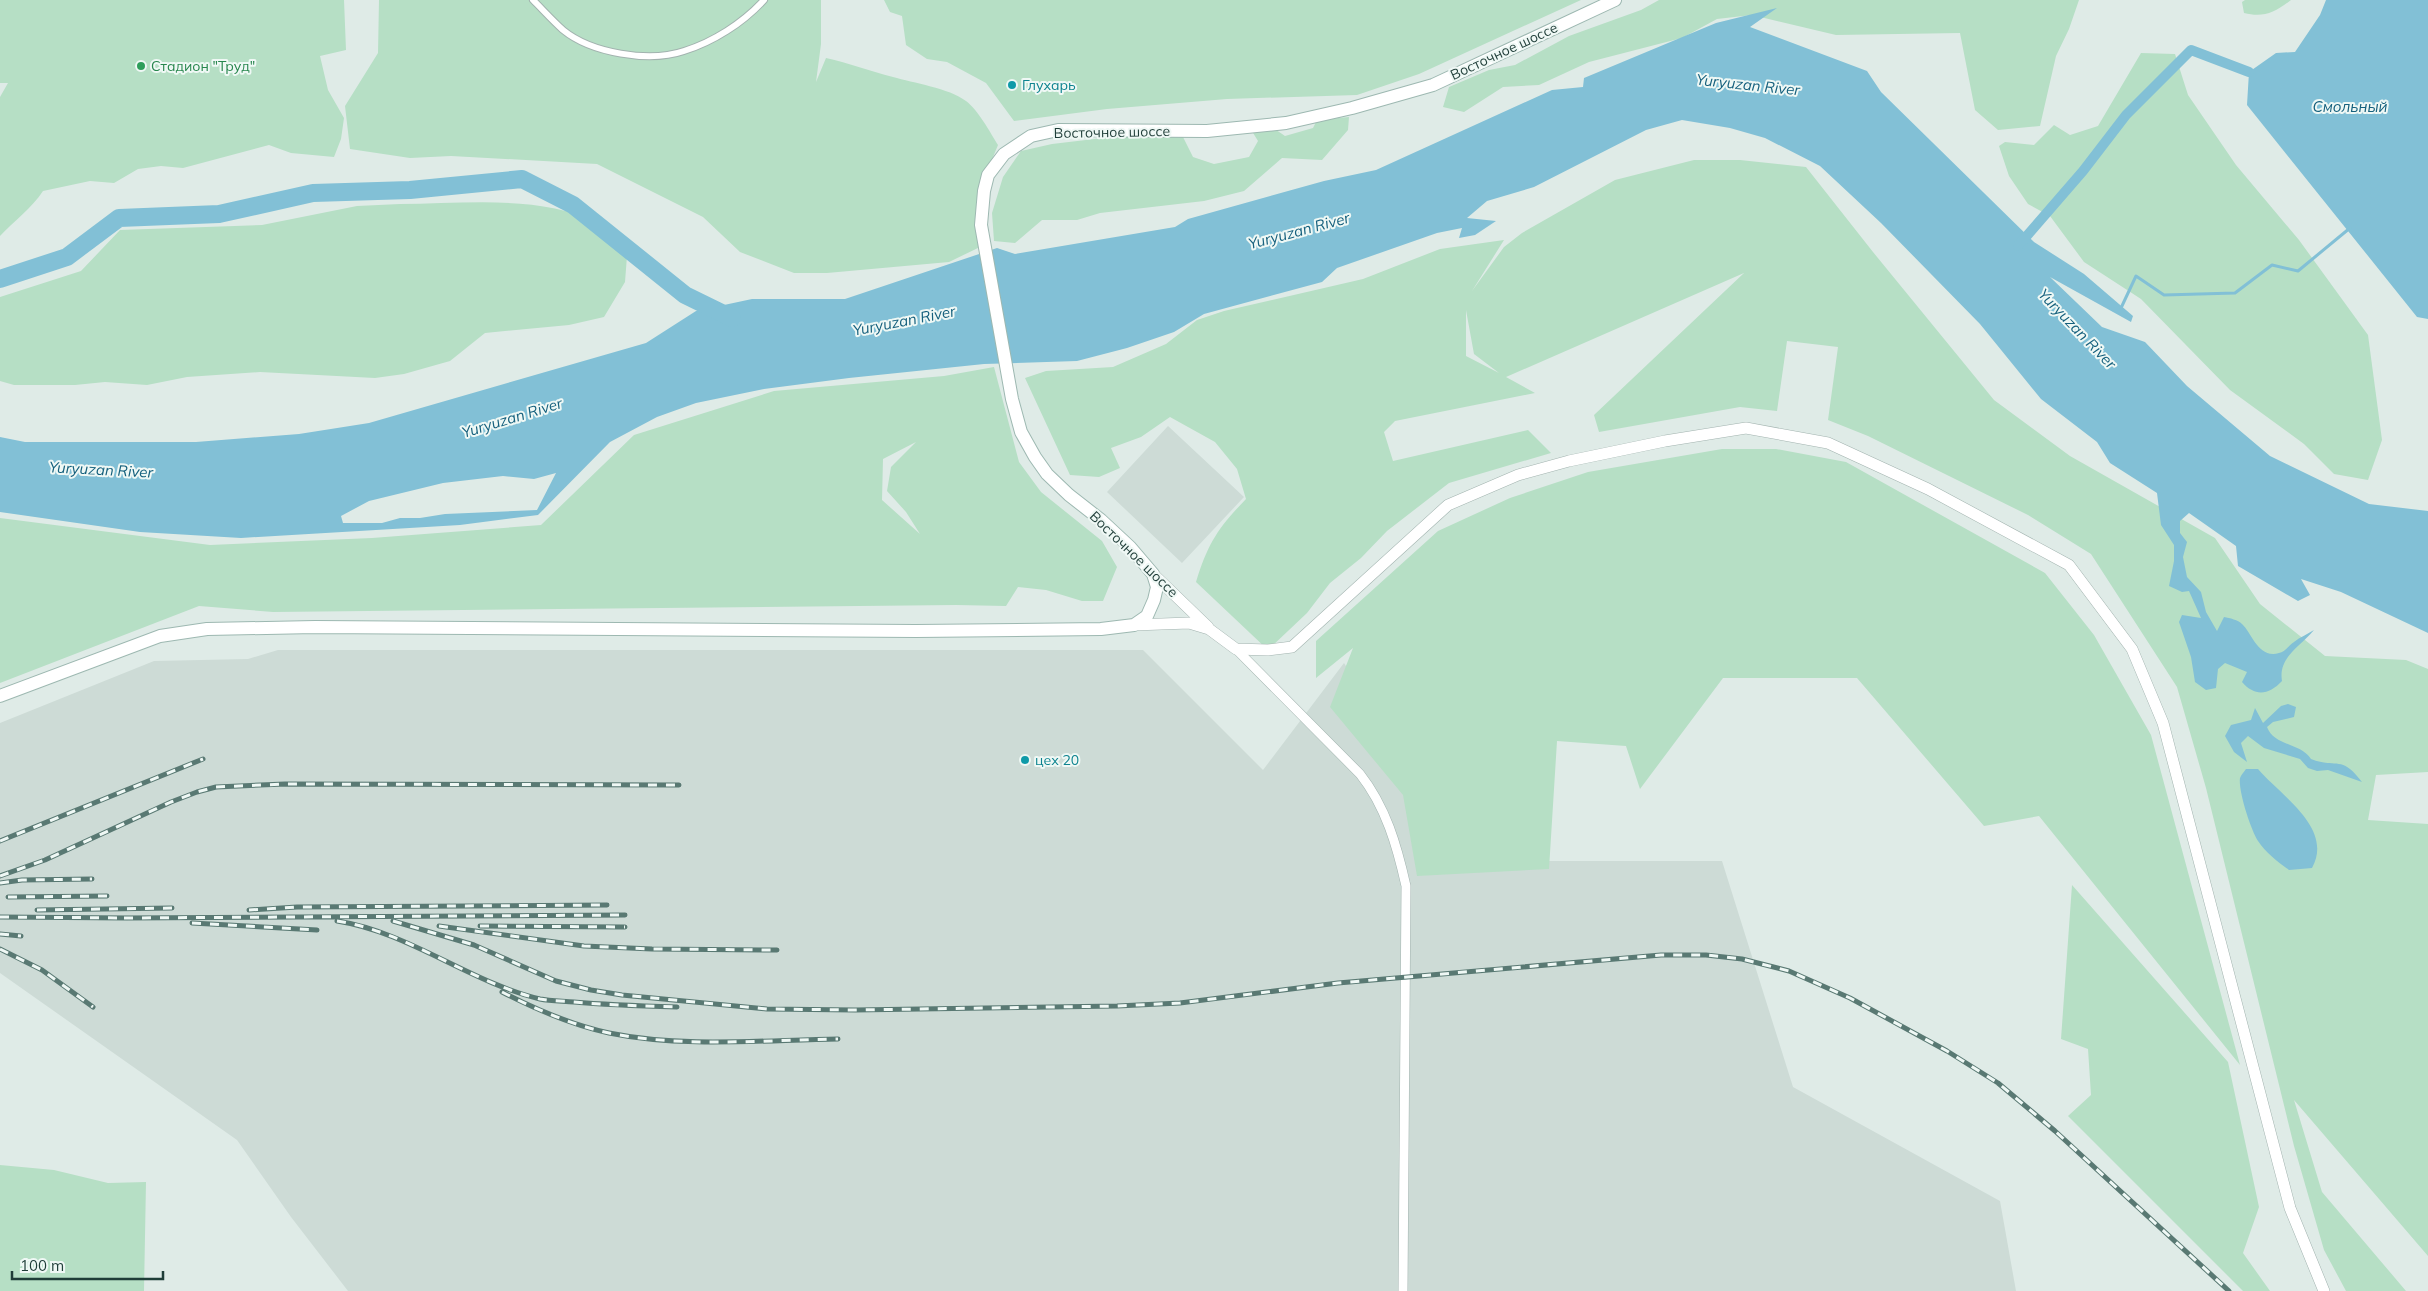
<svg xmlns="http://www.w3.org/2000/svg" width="2428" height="1291" font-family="Mulish,sans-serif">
<rect width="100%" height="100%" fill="#dfebe7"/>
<path fill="#cddbd6" d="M1168 426 1244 497 1182 563 1107 492Z
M278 650H1143L1263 770 1344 663 1472 861H1722L1793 1087 2000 1201 2016 1291H348L291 1217 237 1140 0 973V723L154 661 248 659Z"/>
<path fill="#b6dfc5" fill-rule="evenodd" d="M0 0H344L346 50 320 56 328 90 344 118 341 139 334 157 291 153 269 145 183 168 161 166 138 169 114 183 90 181 43 191C32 208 14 221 0 236V97L8 83H0Z
M379 0H821V44L816 82 826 58C849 63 870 71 893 77 913 83 949 88 966 101 978 110 990 132 998 145L981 186 980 247 949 262 827 273H794L740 252 703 217 597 164 451 156 410 158 350 149 345 106 378 53Z
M884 0H1581L1419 74 1357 95 1227 99 1107 109 1014 121 986 83 947 62 927 59 906 45 902 16 890 12Z
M1659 0H2079L2069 29 2056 56 2040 126 1998 130 1975 110 1960 33 1836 35 1752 15 1717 19 1682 38 1589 62 1539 85 1503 87 1464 112 1443 107 1449 87 1489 70 1515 65 1569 36 1641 10Z
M2245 0H2291C2275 12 2264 18 2244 13L2242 2Z
M2141 53 2175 54 2188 95 2236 165 2299 240 2368 335 2382 440 2368 480 2334 474 2304 444 2230 390 2141 299 2084 262 2050 216 2028 204 2009 176 1999 146 2005 142 2034 145 2054 125 2070 135 2098 126Z
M1349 117 1348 130 1322 160 1282 158 1244 191 1204 201 1100 213 1077 220H1042L1015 243 994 241 992 213 1003 177 1021 151 1052 144 1179 129 1193 157 1214 164 1249 157 1258 141 1250 128 1269 125 1285 136 1313 128 1317 120Z
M1694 160H1740L1806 167 1873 252 1994 400 2070 456 2215 538 2260 604 2325 656 2406 660 2428 669V772L2376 775 2368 820 2428 824V1256L2294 1100 2322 1192 2406 1291H2346L2324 1250 2294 1146 2206 788 2177 687 2091 554 2028 515 1868 436 1828 420 1838 347 1787 341 1777 411 1740 407 1599 432 1594 415 1744 273 1506 377 1535 393 1395 421 1384 432 1393 461 1528 430 1551 453 1449 483 1387 531 1361 558 1330 583 1307 613 1268 650 1196 582C1208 543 1218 528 1246 499L1237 469 1215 442 1170 417 1141 437 1111 448 1120 468 1099 477 1070 475 1025 378 1046 371 1113 367 1166 344 1197 320 1224 311 1363 279 1440 249 1504 240 1472 291 1504 247 1522 233 1615 180ZM1466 310 1474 354 1499 373 1466 356Z
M400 204C465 204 539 194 599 223 609 228 619 237 628 243L625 282 604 317 569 325 485 333 450 361 404 374 375 378 260 372 187 377 147 385 105 382 75 385H14L0 381V297L81 271 120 230 262 225 357 206Z
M994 367 1019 462 1041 492 1102 541 1117 567 1103 601H1082L1046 590 1018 587 1006 606 956 605 273 612 199 606 0 683V518L210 545 372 538 541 525 634 435 774 391 944 376ZM916 442 891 467 887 491 906 512 920 534 882 500 883 459Z
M1722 449H1776L1846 462 2045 573 2094 635 2151 735 2240 1065 2039 816 1984 826 1857 678H1723L1640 789 1626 746 1557 741 1549 869 1417 876 1403 795 1330 707 1353 648 1316 678V641L1438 531 1510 498 1588 472Z
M2072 885 2228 1062 2259 1207 2243 1253 2270 1291H2243L2068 1116 2091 1095 2088 1049 2061 1039Z
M0 1165 54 1170 108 1183 146 1182 144 1291H0Z"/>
<path fill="#82c0d6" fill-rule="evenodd" d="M2326 0H2428V319L2417 317 2247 105 2249 72 2276 53 2295 52 2320 15Z
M1777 8 1750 27 1867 71 1881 92 2034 242 2084 274 2133 316 2131 322 2050 277 2102 327 2145 342 2187 386 2270 456 2369 504 2428 511V633L2341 592 2301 579 2310 595 2298 601 2238 566 2236 546 2189 513 2180 521V533L2187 542 2183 557 2187 577 2201 592 2206 612 2217 631 2224 617C2230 618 2238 620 2242 624 2252 633 2258 659 2279 653 2285 652 2289 645 2294 642 2300 637 2308 634 2314 630 2300 647 2278 657 2282 681 2269 695 2255 697 2242 682L2247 672 2225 663 2218 669 2216 688 2206 690 2195 682 2191 657 2179 622 2182 615 2201 618 2189 591 2182 592 2169 586 2174 561V545L2161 525 2157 493 2110 463 2097 442 2041 399 1980 324 1881 223 1820 166 1765 138 1730 128 1682 120 1646 130 1534 187 1487 201 1467 218 1496 221 1475 235 1459 238 1462 228 1437 233 1337 268 1322 282 1204 314 1174 332 1127 348 1077 361 984 364 849 378 764 389 696 403 657 417 610 442 538 515 460 525 241 538 140 532 0 512V437L25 442H196L299 434 369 423 646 343 696 311 752 299H845L997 248 1015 254 1175 227 1188 219 1324 181 1376 170 1552 90 1583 87 1584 78 1716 23ZM556 473 537 510 445 514 420 518H400L382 523H343L341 516 369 501 443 483 503 476 534 479Z
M2288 704 2296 707 2294 717 2273 722 2267 727C2274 746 2301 743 2311 759 2336 769 2341 754 2362 782L2328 770 2317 771 2308 768 2300 759 2264 748 2248 736 2241 743 2247 762 2234 752 2225 736 2231 725 2251 720 2255 708 2263 723 2281 706Z
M2246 769H2258C2281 796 2334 828 2312 868L2289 870C2278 862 2266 853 2258 841 2251 830 2238 791 2240 778 2241 775 2244 772 2246 769Z"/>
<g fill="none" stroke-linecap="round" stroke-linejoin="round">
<path stroke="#82c0d6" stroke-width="3" d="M2121 308 2136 276 2164 295 2235 293 2272 265 2298 271 2350 228"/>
<path stroke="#82c0d6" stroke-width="10" d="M2018 246 2083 171 2126 115 2191 50 2249 72"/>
<path stroke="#82c0d6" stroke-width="18" d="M0 279 67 257 119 218 219 214 313 193 410 190 522 179 573 205 685 295 732 318"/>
<g stroke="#a2b3af" stroke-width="8">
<path id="pedestrian" d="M533 0C543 10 553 21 563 30 591 53 649 63 684 51 713 42 743 23 764 0"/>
</g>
<g stroke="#a2b3af" stroke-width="10">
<path id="minor" d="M1236 649 1360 774C1386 807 1397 846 1406 886L1403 1291"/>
</g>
<g stroke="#a2b3af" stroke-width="12">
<path id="tertiary" d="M1153 574 1208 627
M1134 625 1189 623 1209 629 1236 649 1268 650 1292 647 1448 505 1518 475 1569 461 1665 441 1746 428 1828 443 1928 489 2069 565 2132 649 2163 723 2290 1208 2324 1291"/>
</g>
<g stroke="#9db8b1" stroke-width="14">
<path id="secondary" d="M0 696 160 636 207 629 315 627 916 631 1101 629 1134 625 1147 616 1154 600 1157 587 1153 574 1130 547 1101 520 1069 495 1047 474 1035 457 1021 432 1012 399 981 225 984 191 988 175 1004 154 1031 136 1058 130 1207 131 1286 123 1352 108 1433 85 1615 0"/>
</g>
<use href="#pedestrian" stroke="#fff" stroke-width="6"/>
<use href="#minor" stroke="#fff" stroke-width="9"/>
<use href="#tertiary" stroke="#fff" stroke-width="11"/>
<use href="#secondary" stroke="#fff" stroke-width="12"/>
<g stroke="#597973" stroke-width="5">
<path id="rail" d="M0 841 203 759
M0 876 45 860 171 802 197 792 216 787 285 784 679 785
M0 883 22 880 92 879
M8 897 107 896
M37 910 172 908
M249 910 297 907 607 905
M0 917 130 918
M124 918 625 915
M337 921C409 932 469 982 540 999 550 1001 563 1001 574 1002 608 1005 642 1006 677 1007
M393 921 474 945 556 981 591 990 622 995 767 1009 855 1010 1117 1006 1180 1003 1338 983 1661 955H1706L1742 959 1789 971 1850 998 1947 1051 1998 1083 2055 1131 2229 1291
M192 923 317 930
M439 926 584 946 652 949 777 950
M480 926 625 927
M0 934 21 936
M0 949 42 970 93 1007
M502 992C535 1009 572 1025 609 1033 683 1048 763 1040 838 1039"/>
</g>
<use href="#rail" stroke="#eff8f5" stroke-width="3" stroke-dasharray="9" stroke-linecap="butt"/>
</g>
<circle fill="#2e9e5b" stroke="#eff8f5" stroke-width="2" cx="141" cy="66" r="5"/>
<g fill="#0f9aa8" stroke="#eff8f5" stroke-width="2">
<circle cx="1012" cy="85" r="5"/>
<circle cx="1025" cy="760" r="5"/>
</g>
<g text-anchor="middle" stroke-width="4" stroke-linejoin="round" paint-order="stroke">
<g font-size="14" fill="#1f3d38" stroke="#eff8f5">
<text transform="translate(1504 51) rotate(-25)" y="5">Восточное шоссе</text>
<text transform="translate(1112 132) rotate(-1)" y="5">Восточное шоссе</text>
<text transform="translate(1134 554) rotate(44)" y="5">Восточное шоссе</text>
</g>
<g font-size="14" fill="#27864d" stroke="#eff8f5" text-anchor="start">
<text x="151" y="71">Стадион "Труд"</text>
</g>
<g font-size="14" fill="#0d838f" stroke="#eff8f5" text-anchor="start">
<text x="1022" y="90">Глухарь</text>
<text x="1035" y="765">цех 20</text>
</g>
<g font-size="15" font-style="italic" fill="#15607d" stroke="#eff8f5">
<text transform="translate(1748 85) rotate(6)" y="5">Yuryuzan River</text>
<text x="2350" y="112">Смольный</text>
<text transform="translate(1299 231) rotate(-15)" y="5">Yuryuzan River</text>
<text transform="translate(904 321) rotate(-11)" y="5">Yuryuzan River</text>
<text transform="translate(2077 329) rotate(46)" y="5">Yuryuzan River</text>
<text transform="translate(512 418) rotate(-17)" y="5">Yuryuzan River</text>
<text transform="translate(101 470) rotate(3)" y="5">Yuryuzan River</text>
</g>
</g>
<path d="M12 1271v8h151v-8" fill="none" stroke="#1f3d38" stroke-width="2.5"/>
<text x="20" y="1271" font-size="15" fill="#1f3d38" stroke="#eff8f5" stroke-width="4" paint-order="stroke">100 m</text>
</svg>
